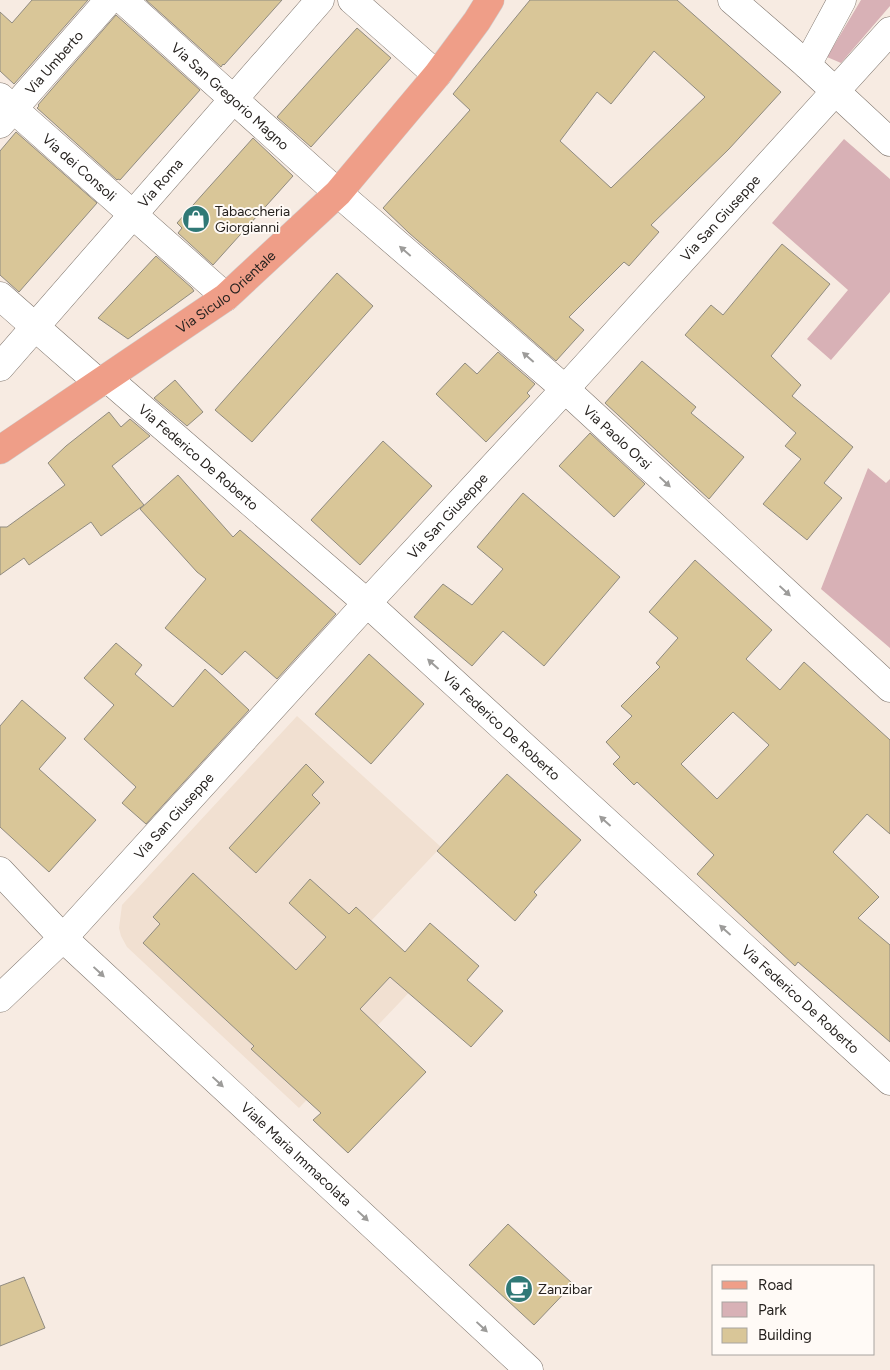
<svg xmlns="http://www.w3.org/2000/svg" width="890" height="1370" font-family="Figtree,sans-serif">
<rect width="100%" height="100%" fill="#f7ebe2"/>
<path fill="#f1e0d1" d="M297 716 441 847 371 921 409 955 421 980 299 1108 127 947 121 936 119 928 122 905Z"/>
<path fill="#d8b1b6" d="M861 0H890V6L841 63 827 57Z
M844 139 890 179V292L831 360 807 339 848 290 772 223Z
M868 468 886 483 890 479V648L821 589Z"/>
<path fill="#d9c698" stroke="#908b80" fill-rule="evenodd" d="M32 0H88L14 84 0 71V12L12 23Z
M146 0H282L224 65 223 64 221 67Z
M530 0H677L781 92 729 149 651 225 659 232 629 266 624 262 569 317 584 330 556 361 409 233 383 208 470 110 453 94ZM654 51 705 97 611 188 560 141 597 92 611 104Z
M116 15 200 90 120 180 118 179 117 180 37 108 39 106 38 105Z
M357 28 391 58 311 147 277 117Z
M16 132 97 203 19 292 0 275V151Z
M253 138 293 176 213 265 178 233 182 228 177 223Z
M782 244 830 284 771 356 801 385 792 396 853 447 824 483 842 498 807 540 763 504 801 459 785 446 796 433 685 335 711 305 723 315Z
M156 256 192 288 194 291 128 339 98 318Z
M337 273 373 306 252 442 215 410Z
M498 352 535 384 527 393 530 396 486 442 436 394 465 363 477 374Z
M642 361 696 407 691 413 744 457 709 499 605 403Z
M175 380 203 412 187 426 154 398Z
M109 412 121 427 130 419 150 436 112 466 144 505 101 536 91 522 29 565 24 558 0 575V527H7L65 485 48 463 66 446Z
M590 433 645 484 614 517 559 466Z
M383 441 432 486 360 565 311 520Z
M178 475 233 537 240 530 336 614 277 679 245 651 222 675 165 628 206 579 197 572 140 509Z
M523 493 620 577 544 666 503 631 472 666 414 617 443 584 472 605 503 569 477 547Z
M695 560 772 630 746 659 780 690 804 662 890 740V834L867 814 833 852 879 897 858 918 890 945V1042L798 962 795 966 697 874 714 855 637 782 634 785 613 764 620 757 606 742 632 716 621 706 660 667 656 663 678 638 649 612ZM733 712 769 745 717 799 681 764Z
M116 643 142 665 135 674 173 707 205 669 249 710 146 824 122 803 136 787 84 739 114 705 84 678Z
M369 654 424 704 371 764 315 714Z
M22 700 66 738 39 769 96 820 49 872 0 827V726Z
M306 764 324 782 312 795 320 803 256 873 229 848Z
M507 774 581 840 534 892 537 895 515 921 437 851Z
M193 873 296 970 326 937 289 903 310 879 349 914 356 907 405 952 430 923 479 966 467 980 503 1011 471 1047 390 977 360 1009 426 1072 348 1153 313 1120 321 1113 251 1049 254 1046 143 943 160 924 153 917Z
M508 1224 573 1284 534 1325 469 1265Z
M24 1277 45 1328 0 1346V1286Z"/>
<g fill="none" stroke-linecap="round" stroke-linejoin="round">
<g stroke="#7f756d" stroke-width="29">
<g id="minor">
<path id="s1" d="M123 0 338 193 565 389 890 688"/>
<path d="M352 0 437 75"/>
<path d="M732 0 807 65 890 142"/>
<path d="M807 65 842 0"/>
<path id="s2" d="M0 97 226 297"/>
<path id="s3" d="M0 124 109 0"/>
<path d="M0 296 99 383"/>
<path id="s4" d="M0 367 320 0"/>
<path id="s5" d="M107 378 367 603 890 1081"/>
<path id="s6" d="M0 871 63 938 529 1370"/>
<path id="s7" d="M0 998 63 938 367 603 565 389 890 31"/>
</g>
</g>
<g stroke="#cfcece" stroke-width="29">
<g id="major">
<path id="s8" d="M0 450 226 297 338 193 437 75 477 21 490 0"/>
</g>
</g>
<use href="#minor" stroke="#fff" stroke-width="28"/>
<use href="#major" stroke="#ef9e88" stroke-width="28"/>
</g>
<defs><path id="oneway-solid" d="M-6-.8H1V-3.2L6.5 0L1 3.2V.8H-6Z" transform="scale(1.25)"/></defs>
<g fill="#9d9c9a">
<use href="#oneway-solid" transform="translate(405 251) rotate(-139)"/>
<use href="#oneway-solid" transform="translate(528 357) rotate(-139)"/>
<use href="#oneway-solid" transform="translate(665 482) rotate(43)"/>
<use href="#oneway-solid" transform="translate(785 591) rotate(43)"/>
<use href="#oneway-solid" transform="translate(433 664) rotate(-138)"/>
<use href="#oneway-solid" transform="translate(605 821) rotate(-138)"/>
<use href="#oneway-solid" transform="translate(725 930) rotate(-138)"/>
<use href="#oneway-solid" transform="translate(99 972) rotate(43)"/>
<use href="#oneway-solid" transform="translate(218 1082) rotate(43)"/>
<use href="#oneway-solid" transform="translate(363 1216) rotate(43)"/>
<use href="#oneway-solid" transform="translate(482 1327) rotate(43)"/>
</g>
<defs>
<g id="shop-disc" transform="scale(1.4375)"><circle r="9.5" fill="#307976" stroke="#fffaf6"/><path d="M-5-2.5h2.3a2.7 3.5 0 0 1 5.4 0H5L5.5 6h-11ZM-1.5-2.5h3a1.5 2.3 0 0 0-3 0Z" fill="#fff"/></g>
<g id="cafe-disc" transform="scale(1.4375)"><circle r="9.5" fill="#307976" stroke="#fffaf6"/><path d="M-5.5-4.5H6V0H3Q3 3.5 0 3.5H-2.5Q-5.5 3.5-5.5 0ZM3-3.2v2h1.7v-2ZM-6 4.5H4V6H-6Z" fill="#fff"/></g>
</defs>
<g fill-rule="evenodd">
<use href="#shop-disc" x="196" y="219"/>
<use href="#cafe-disc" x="519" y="1289"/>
</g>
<g text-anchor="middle" stroke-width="4" stroke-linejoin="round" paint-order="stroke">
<g font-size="14" fill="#26221f" stroke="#fffaf6">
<text dy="5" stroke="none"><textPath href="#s3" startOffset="82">Via Umberto</textPath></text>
<text dy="5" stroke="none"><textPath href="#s1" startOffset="144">Via San Gregorio Magno</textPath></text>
<text dy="5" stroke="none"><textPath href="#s2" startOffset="106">Via dei Consoli</textPath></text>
<text dy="5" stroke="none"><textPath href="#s4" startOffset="244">Via Roma</textPath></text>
<text dy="5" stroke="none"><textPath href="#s7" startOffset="1062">Via San Giuseppe</textPath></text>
<text dy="5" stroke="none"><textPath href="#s8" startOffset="276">Via Siculo Orientale</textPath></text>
<text dy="5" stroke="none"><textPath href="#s1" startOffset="660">Via Paolo Orsi</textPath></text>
<text dy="5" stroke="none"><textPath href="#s5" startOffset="121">Via Federico De Roberto</textPath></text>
<text dy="5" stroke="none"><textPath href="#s7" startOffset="658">Via San Giuseppe</textPath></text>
<text dy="5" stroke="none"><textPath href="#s5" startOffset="526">Via Federico De Roberto</textPath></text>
<text dy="5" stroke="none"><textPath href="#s7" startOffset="252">Via San Giuseppe</textPath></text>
<text dy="5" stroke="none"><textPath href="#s5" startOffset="931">Via Federico De Roberto</textPath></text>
<text dy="5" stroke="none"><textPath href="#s6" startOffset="410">Viale Maria Immacolata</textPath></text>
</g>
<g font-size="14" fill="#26221f" stroke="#fffaf6" text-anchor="start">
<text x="215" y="216">Tabaccheria<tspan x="215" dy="16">Giorgianni</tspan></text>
<text x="538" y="1294">Zanzibar</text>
</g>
</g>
<rect x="712" y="1265" width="162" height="90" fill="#fffaf6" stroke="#a8a4a0"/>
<rect x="722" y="1281" width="25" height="8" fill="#ef9e88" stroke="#a8a4a0"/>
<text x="758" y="1290" font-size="15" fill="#26221f">Road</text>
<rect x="722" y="1302" width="25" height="15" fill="#d8b1b6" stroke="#a8a4a0"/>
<text x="758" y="1315" font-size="15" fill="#26221f">Park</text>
<rect x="722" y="1328" width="25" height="15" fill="#d9c698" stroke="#a8a4a0"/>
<text x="758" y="1340" font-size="15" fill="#26221f">Building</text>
</svg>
